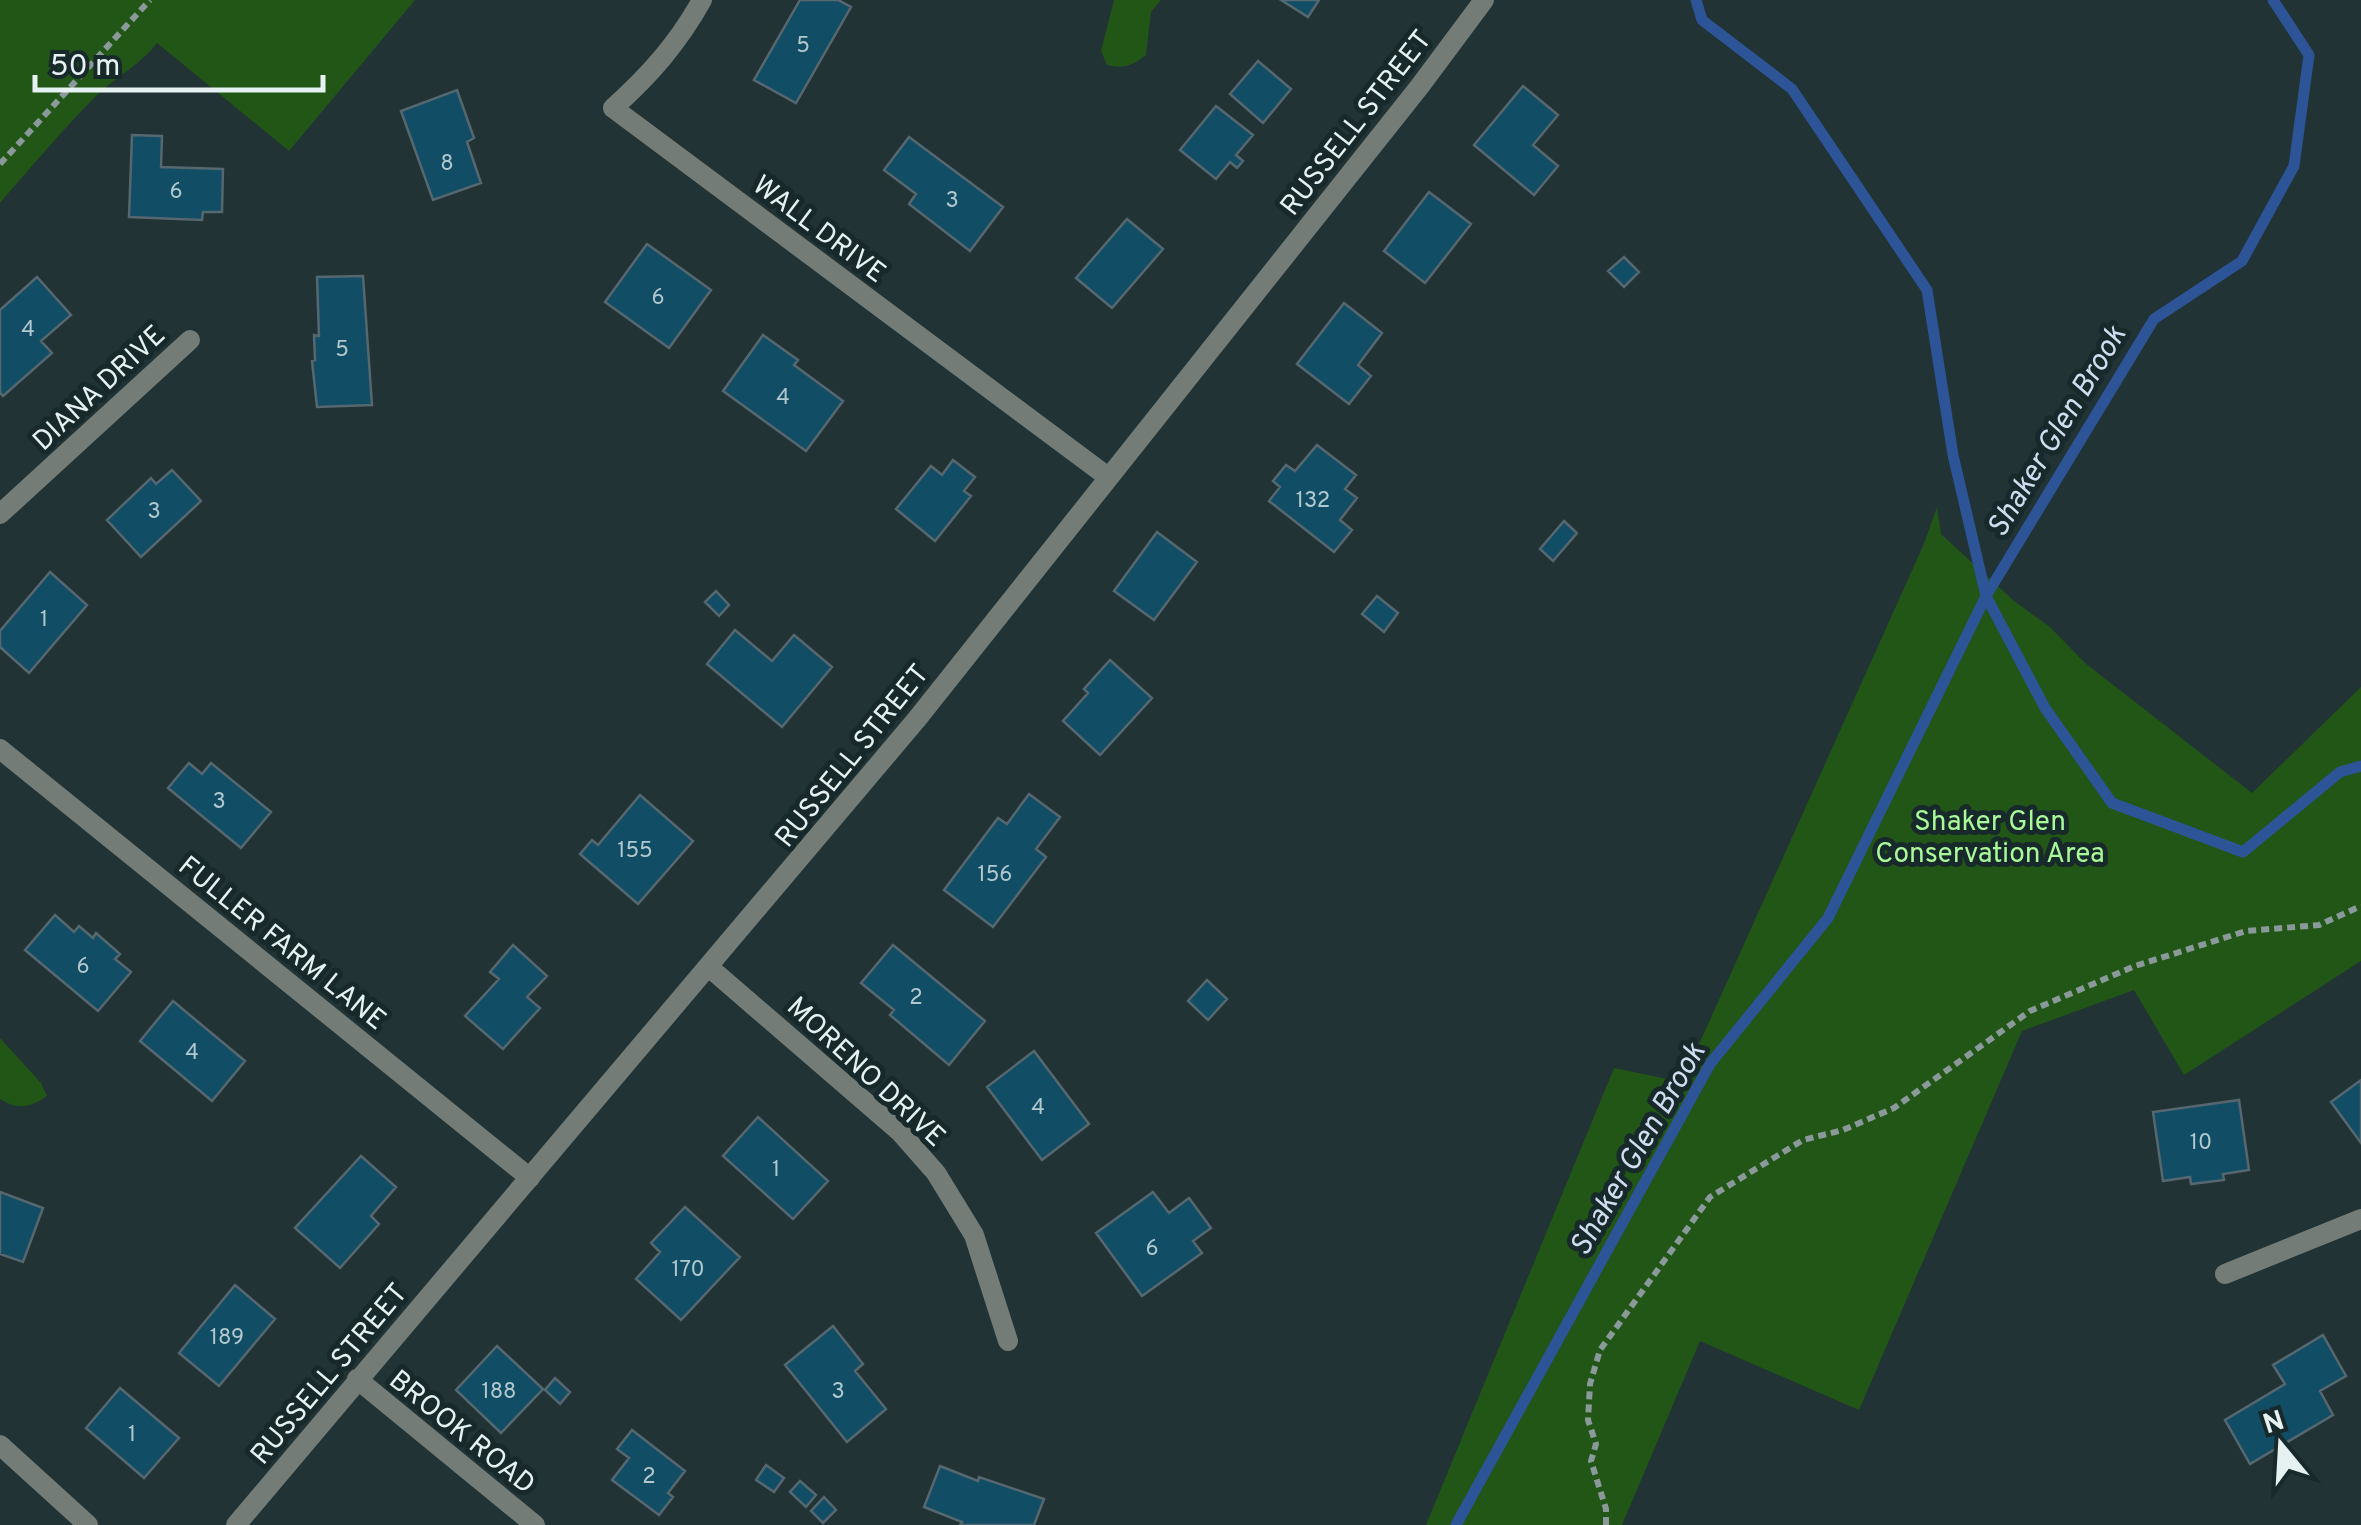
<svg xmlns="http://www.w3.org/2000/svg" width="2361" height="1525" font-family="Overpass,sans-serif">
<rect width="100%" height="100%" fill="#213334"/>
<path fill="#225617" d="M0 0H415L289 151 157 43C141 64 119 75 99 93 64 128 32 166 0 203Z
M1114 0H1161L1151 12 1146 55C1132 66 1124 69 1107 65L1101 51Z
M1937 507 1941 534 2014 601 2050 627 2085 663 2252 793 2361 687V961L2184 1075 2134 990 2022 1031 1859 1410 1700 1341 1622 1525H1426L1614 1068 1682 1082 1923 546Z
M0 1038 41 1083 47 1096C30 1108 18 1110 0 1099Z"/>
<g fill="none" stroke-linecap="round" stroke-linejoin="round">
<path stroke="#2c5497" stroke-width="11" d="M1696 0 1702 20 1792 89 1927 290 1953 455 1986 596 2045 708 2112 803 2243 852 2340 772 2361 766
M1456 1525 1710 1064 1828 918 1986 596 2154 319 2242 261 2294 166 2309 55 2273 0"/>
</g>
<path fill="#114d65" stroke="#56676f" stroke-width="2.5" d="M800 0H838L851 7 796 103 754 80Z
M1281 0H1319L1308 17Z
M1258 61 1291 89 1263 123 1230 94Z
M1523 86 1558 115 1533 145 1558 166 1534 195 1474 145Z
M457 90 474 138 467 142 481 183 433 200 401 111Z
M1216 106 1253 135 1236 155 1243 161 1237 168 1230 162 1216 179 1180 150Z
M132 135 162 136 161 167 223 169 222 212H203L202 220 129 217Z
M909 137 1003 207 970 251 909 204 916 194 884 170Z
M1429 192 1471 224 1425 283 1384 251Z
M1127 219 1163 249 1112 308 1076 278Z
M647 244 711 290 669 348 605 302Z
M1624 257 1639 272 1624 287 1608 271Z
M363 276 372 405 317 407 312 361 315 360 314 335 319 336 317 277Z
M37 277 71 315 41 341 52 353 3 396 0 393V310Z
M1344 303 1382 333 1358 365 1371 376 1349 404 1297 364Z
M763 335 798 360 794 365 843 401 806 451 723 391Z
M1317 445 1356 475 1345 489 1357 498 1340 520 1352 530 1334 552 1269 501 1280 487 1273 481 1286 465 1295 471Z
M953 460 975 477 964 491 971 496 935 541 896 509 931 466 942 475Z
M172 470 201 501 141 557 107 520 151 478 156 484Z
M1564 521 1577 533 1553 561 1540 549Z
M1157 532 1197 562 1154 620 1114 591Z
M50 572 87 605 29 673 0 647V631Z
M716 591 729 605 719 616 705 602Z
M1377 596 1398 613 1384 632 1362 614Z
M735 630 772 661 794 635 832 667 782 727 707 664Z
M1110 660 1152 698 1100 755 1063 721 1088 693 1084 689Z
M189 763 202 774 211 763 271 812 241 848 168 788Z
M1029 794 1060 817 1036 849 1046 857 993 927 944 890 998 818 1007 824Z
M640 795 693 841 638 904 580 854 592 840 598 845Z
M55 915 74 932 79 926 93 938 96 933 120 954 115 959 131 972 98 1011 25 950Z
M513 945 547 976 527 997 540 1008 503 1049 465 1016 499 979 490 972Z
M893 945 985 1021 949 1065 890 1015 894 1010 861 983Z
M1207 980 1227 999 1208 1020 1188 1001Z
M173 1001 245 1061 212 1101 140 1041Z
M1034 1051 1089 1124 1042 1160 987 1087Z
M2361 1080V1143L2331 1102Z
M2239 1100 2249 1170 2223 1174 2224 1180 2191 1184 2190 1177 2163 1181 2153 1112Z
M758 1117 828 1181 793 1219 723 1156Z
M361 1156 396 1187 371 1216 379 1224 340 1268 295 1228Z
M0 1192 43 1208 23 1262 0 1254Z
M1153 1192 1169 1213 1189 1198 1211 1228 1193 1241 1202 1253 1142 1296 1096 1233Z
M685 1207 740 1257 681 1320 636 1279 660 1252 651 1243Z
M235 1285 275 1319 219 1386 179 1353Z
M833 1326 863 1364 855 1371 886 1409 847 1442 785 1365Z
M2323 1335 2346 1376 2320 1391 2333 1415 2250 1464 2225 1420 2285 1384 2273 1365Z
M497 1346 543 1389 501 1433 456 1390Z
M555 1378 570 1392 560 1404 545 1390Z
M120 1388 179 1438 144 1478 86 1428Z
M632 1430 685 1471 668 1493 673 1497 659 1515 612 1480 629 1458 617 1449Z
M766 1465 784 1478 774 1492 756 1480Z
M940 1466 978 1481 979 1477 1044 1499 1034 1525H960L962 1522 924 1507Z
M800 1481 816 1495 806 1507 790 1492Z
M824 1497 836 1510 823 1523 811 1511Z"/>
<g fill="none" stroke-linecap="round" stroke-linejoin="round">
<path stroke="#8a999a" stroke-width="6" stroke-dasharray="8 5" stroke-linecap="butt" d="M0 164 150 0
M1606 1525V1509L1591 1461 1596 1444 1588 1420 1590 1384 1600 1350 1710 1197 1803 1140 1843 1130 1894 1108 2030 1011 2135 966 2246 931 2319 925 2361 906"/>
<path stroke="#747c78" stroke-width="20" d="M702 0C678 43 650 75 613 108L1108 477
M0 514 190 340
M0 749 530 1178
M710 968 900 1132 936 1173 974 1235 1008 1341
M2225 1274 2361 1219
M357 1379 535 1525
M0 1445 88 1525"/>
<path stroke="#747c78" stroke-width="20" d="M236 1525 917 719 1420 86 1484 0"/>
</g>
<g text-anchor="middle" stroke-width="10" stroke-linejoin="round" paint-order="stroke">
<g font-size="22" fill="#b1c8cf">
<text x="803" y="52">5</text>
<text x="447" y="170">8</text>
<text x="176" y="198">6</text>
<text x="952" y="207">3</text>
<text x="658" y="304">6</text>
<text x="28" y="336">4</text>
<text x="342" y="356">5</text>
<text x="783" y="404">4</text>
<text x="1313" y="507">132</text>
<text x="154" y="518">3</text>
<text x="44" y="626">1</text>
<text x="219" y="808">3</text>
<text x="635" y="857">155</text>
<text x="995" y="881">156</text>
<text x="83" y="973">6</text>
<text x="916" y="1004">2</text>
<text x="192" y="1059">4</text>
<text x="1038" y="1114">4</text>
<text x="2201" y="1149">10</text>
<text x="776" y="1176">1</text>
<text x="1152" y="1255">6</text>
<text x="688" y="1276">170</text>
<text x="227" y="1344">189</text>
<text x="499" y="1398">188</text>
<text x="838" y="1398">3</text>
<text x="132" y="1441">1</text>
<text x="649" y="1483">2</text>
</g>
<g font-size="28" fill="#e6f1f2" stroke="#17292a">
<text transform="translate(1355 122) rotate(-52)" y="10">RUSSELL STREET</text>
<text transform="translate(820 228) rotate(37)" y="10">WALL DRIVE</text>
<text transform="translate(98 387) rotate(-43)" y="10">DIANA DRIVE</text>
<text transform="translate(851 755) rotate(-51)" y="10">RUSSELL STREET</text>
<text transform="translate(283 942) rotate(39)" y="10">FULLER FARM LANE</text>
<text transform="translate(867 1071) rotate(43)" y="10">MORENO DRIVE</text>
<text transform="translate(328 1373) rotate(-50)" y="10">RUSSELL STREET</text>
<text transform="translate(463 1431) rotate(39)" y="10">BROOK ROAD</text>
</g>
<g font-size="28" fill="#a9f99a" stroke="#17292a">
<text x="1990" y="830">Shaker Glen<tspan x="1990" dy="32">Conservation Area</tspan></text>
</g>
<g font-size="30" font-style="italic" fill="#d0dcef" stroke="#17292a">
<text transform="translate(2056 431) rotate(-59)" y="10">Shaker Glen Brook</text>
<text transform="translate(1637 1149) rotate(-60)" y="10">Shaker Glen Brook</text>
</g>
</g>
<g transform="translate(2281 1445) rotate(342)" stroke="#17292a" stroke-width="8" paint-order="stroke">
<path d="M0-8L18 38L0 25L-18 38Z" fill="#e6f1f2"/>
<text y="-15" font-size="28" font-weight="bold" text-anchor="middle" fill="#e6f1f2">N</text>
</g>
<path d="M35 75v15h288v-15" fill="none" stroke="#e6f1f2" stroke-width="5"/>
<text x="50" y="75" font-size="30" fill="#e6f1f2" stroke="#17292a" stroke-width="8" paint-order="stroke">50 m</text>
</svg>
